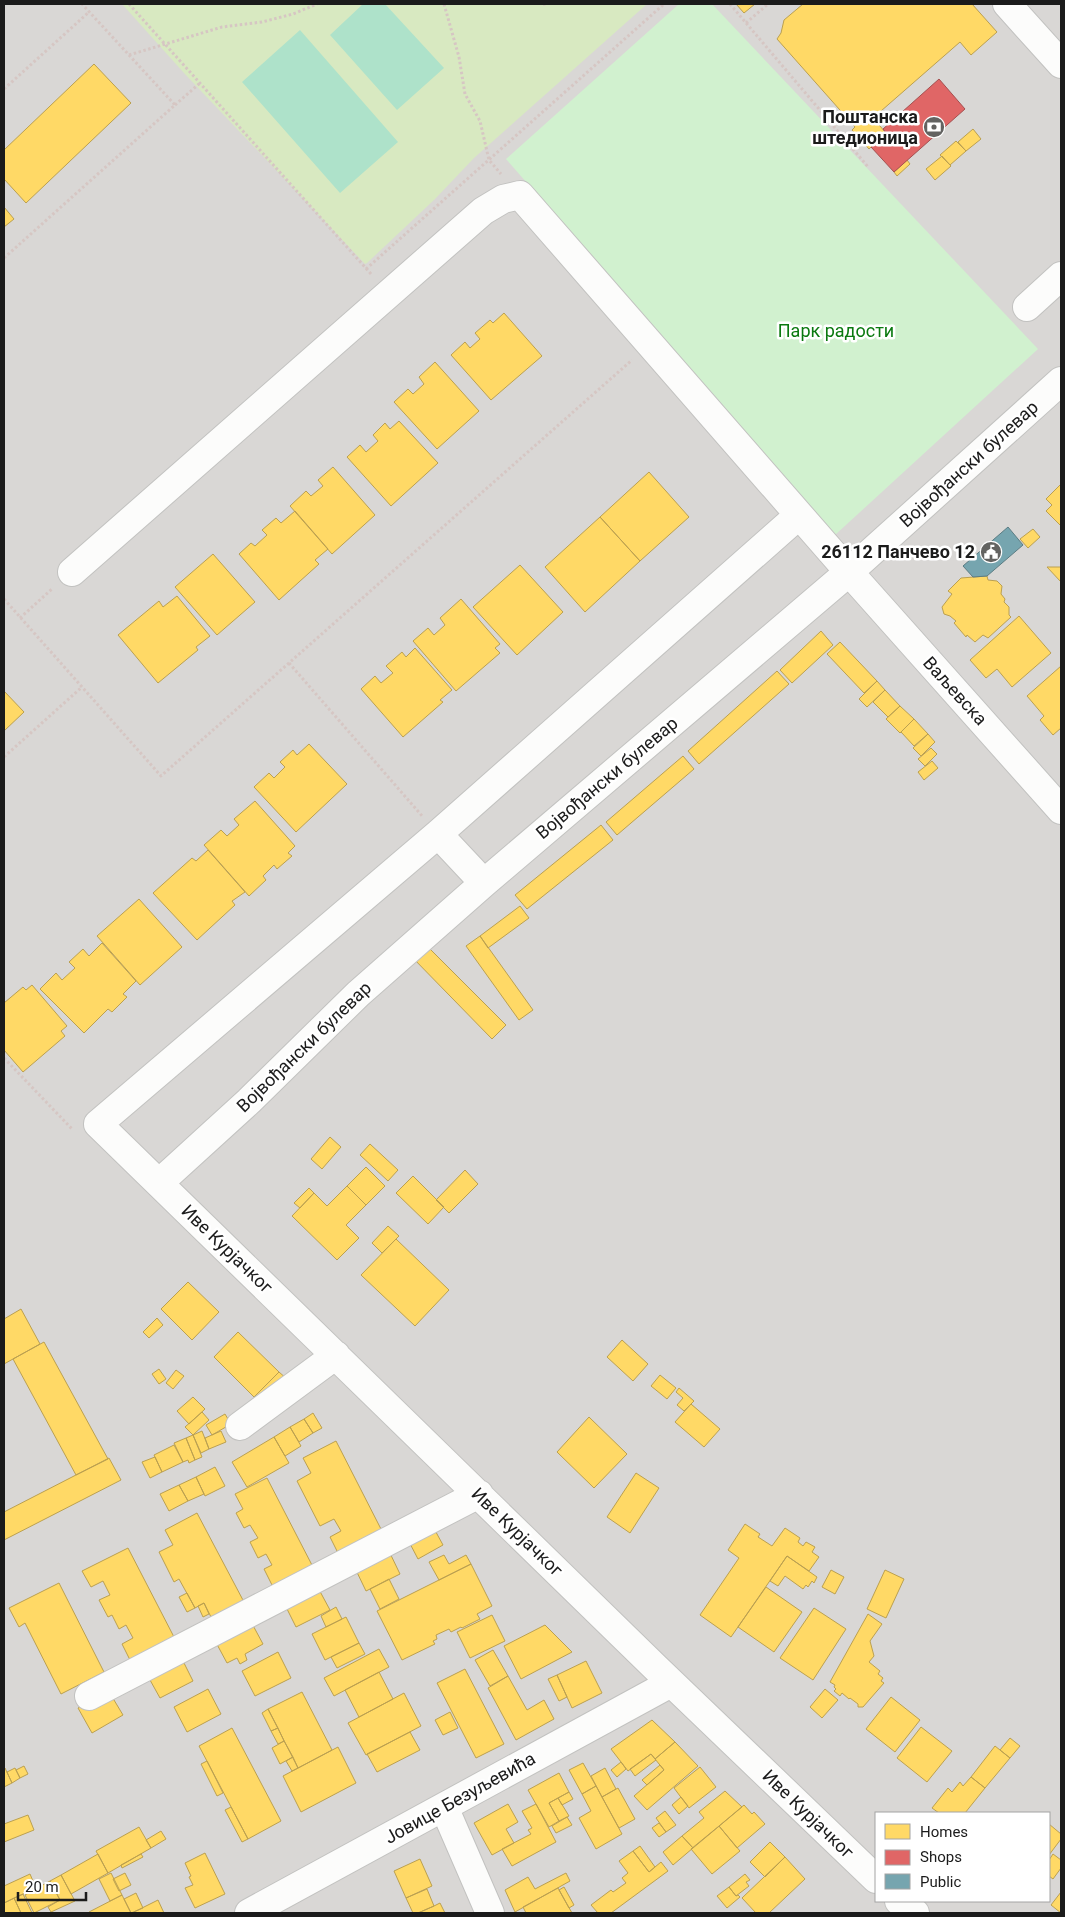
<svg xmlns="http://www.w3.org/2000/svg" width="1065" height="1917" font-family="Roboto,sans-serif">
<rect width="100%" height="100%" fill="#eae8e4"/>
<path fill="#d9d7d5" fill-rule="evenodd" d="M4 4H1061V1913H4ZM876 1813H1049V1901H876Z"/>
<path fill="#d8e9c1" d="M122 4H647L474 158 435 199 367 263 365 264 184 73Z"/>
<path fill="#d1f1cf" d="M679 4H712L1038 349 835 535 506 159Z"/>
<path fill="#aee2ca" d="M363 4H385L444 68 397 110 330 35Z
M300 30 398 142 340 193 242 82Z"/>
<path fill="#ffd966" stroke="#bba050" d="M736 4H755L744 13Z
M803 4H972L997 32 971 55 960 42 873 118 886 133 869 149 852 130 855 127 777 39 781 33 784 20Z
M94 64 131 103 26 203 4 179V150Z
M973 129 981 139 966 151 958 142Z
M956 141 966 151 950 165 940 155Z
M942 156 951 166 935 180 926 169Z
M907 160 910 164 897 176 894 172Z
M4 207 14 219 4 227Z
M504 313 542 356 491 400 451 355 465 342 470 348 480 339 475 333 490 320 493 323Z
M435 362 479 411 437 449 394 402 408 389 413 394 424 384 419 377Z
M399 421 438 463 391 506 347 457 360 445 366 452 378 441 373 435 385 423 390 429Z
M333 467 375 515 332 554 290 506 306 491 311 496 323 486 318 480Z
M649 472 689 517 640 561 600 517Z
M1061 484V526L1046 511 1052 505 1046 499Z
M295 511 328 549 315 560 319 564 279 600 239 554 251 543 255 546 267 535 262 530 276 518 281 523Z
M600 517 640 561 585 612 545 567Z
M1033 529 1040 537 1028 548 1020 539Z
M213 554 255 602 217 635 175 587Z
M520 565 563 612 517 655 473 607Z
M1047 567H1061V582Z
M987 576 988 580 997 581 1002 586 1001 594 1005 599 1004 602 1009 607V615L1011 617 988 638 983 635 975 642 967 635 966 637 954 623 956 621 950 616 944 614 942 607 952 594 948 591 961 578Z
M177 596 210 636 196 647 198 650 158 683 118 635 159 601 163 607Z
M461 599 500 644 495 648 500 653 456 691 413 641 428 628 434 635 445 625 440 618Z
M1019 616 1051 653 1012 687 997 669 986 678 970 660Z
M821 631 833 645 792 683 780 670Z
M840 642 877 681 864 693 827 654Z
M415 648 452 690 440 700 443 702 403 737 361 689 375 676 381 683 393 673 386 666 402 652 406 657Z
M1061 666V728L1053 735 1040 720 1044 716 1027 696Z
M777 671 789 684 699 764 688 751Z
M877 681 885 690 867 707 859 699Z
M885 690 900 706 888 717 873 702Z
M4 691 24 712 4 731Z
M900 706 914 719 900 733 886 719Z
M914 719 928 734 914 746 901 732Z
M928 734 935 742 921 756 913 748Z
M309 744 347 784 296 832 254 787 269 773 274 778 285 767 280 762 293 750 297 755Z
M931 748 937 754 925 766 918 759Z
M683 756 694 769 617 835 606 822Z
M932 761 938 768 924 780 918 772Z
M255 801 295 846 288 853 292 856 277 869 274 865 263 876 266 880 249 896 204 845 221 830 227 836 239 825 234 819Z
M601 825 613 840 527 909 515 895Z
M208 850 245 892 232 901 235 905 197 940 153 893 192 858 196 861Z
M139 899 182 947 140 985 97 936Z
M520 906 529 918 488 948 480 936Z
M480 936 533 1010 519 1020 466 946Z
M423 942 506 1025 492 1039 410 955Z
M102 943 136 981 123 994 127 997 112 1012 108 1009 84 1033 40 989 56 973 62 980 75 968 69 962 83 949 89 956Z
M32 985 67 1026 61 1031 65 1036 23 1072 4 1050V1003L23 987 26 990Z
M330 1137 341 1147 322 1169 311 1159Z
M370 1144 398 1170 388 1181 360 1155Z
M366 1167 385 1186 366 1205 347 1186Z
M465 1170 478 1184 449 1213 436 1200Z
M413 1176 444 1207 428 1224 396 1193Z
M347 1186 366 1205 346 1225 359 1238 337 1260 292 1216 314 1193 327 1206Z
M309 1188 314 1193 300 1208 294 1203Z
M388 1226 399 1236 382 1253 372 1243Z
M396 1239 449 1290 415 1326 361 1275Z
M188 1282 219 1312 192 1340 161 1309Z
M21 1309 40 1344 4 1364V1319Z
M157 1318 163 1325 149 1338 143 1332Z
M238 1332 279 1372 254 1397 214 1357Z
M622 1340 648 1364 633 1381 607 1357Z
M44 1342 108 1459 76 1475 13 1359Z
M159 1369 166 1379 159 1384 152 1374Z
M176 1370 184 1376 173 1389 166 1383Z
M279 1372 287 1379 262 1405 254 1397Z
M660 1375 676 1388 667 1399 651 1386Z
M679 1388 694 1401 684 1411 677 1405 683 1398 676 1392Z
M193 1397 205 1409 189 1424 177 1411Z
M691 1404 720 1429 704 1447 675 1422Z
M202 1412 209 1420 193 1435 185 1427Z
M313 1413 322 1428 313 1433 304 1419Z
M225 1414 231 1424 212 1435 206 1425Z
M589 1417 627 1454 594 1488 557 1452Z
M304 1419 313 1433 299 1442 290 1427Z
M290 1427 301 1446 285 1456 274 1437Z
M202 1431 209 1449 201 1453 193 1435Z
M221 1431 226 1442 209 1449 205 1438Z
M193 1435 202 1457 195 1460 186 1438Z
M274 1437 289 1463 247 1487 232 1462Z
M186 1438 195 1460 189 1463 188 1460 183 1462 174 1443Z
M336 1441 382 1531 338 1553 330 1537 341 1531 334 1519 320 1526 297 1481 311 1473 303 1458Z
M174 1445 183 1462 162 1472 154 1455Z
M155 1457 162 1472 150 1478 142 1462Z
M109 1458 121 1480 4 1540V1512Z
M215 1467 225 1486 205 1496 196 1477Z
M636 1473 659 1488 630 1533 607 1517Z
M196 1477 204 1494 188 1501 179 1485Z
M267 1478 313 1567 273 1587 264 1569 272 1565 266 1554 258 1558 250 1542 258 1538 250 1525 244 1528 236 1513 243 1509 235 1494Z
M179 1485 188 1501 169 1511 160 1494Z
M197 1513 244 1602 212 1619 204 1603 195 1608 179 1579 174 1582 159 1552 173 1545 165 1530Z
M431 1523 443 1545 418 1559 406 1536Z
M745 1524 760 1534 758 1537 772 1546 785 1528 800 1538 798 1542 803 1546 806 1542 815 1547 812 1552 819 1557 809 1571 787 1556 731 1637 700 1615 739 1558 728 1550Z
M387 1547 400 1574 366 1591 353 1564Z
M128 1548 174 1637 130 1660 122 1644 133 1638 126 1625 119 1629 112 1615 108 1617 99 1600 110 1595 103 1581 91 1587 82 1571Z
M444 1555 449 1564 466 1555 471 1564 439 1580 429 1562Z
M787 1556 817 1577 814 1583 812 1581 808 1587 806 1585 803 1589 785 1576 778 1586 770 1581Z
M471 1564 492 1606 477 1614 480 1619 462 1628 461 1627 451 1632 449 1629 436 1635 437 1639 433 1641 435 1644 402 1660 377 1611Z
M831 1570 844 1577 835 1594 822 1587Z
M885 1570 904 1579 886 1618 867 1609Z
M389 1579 399 1599 380 1609 370 1589Z
M59 1583 104 1672 61 1694 25 1623 19 1627 9 1608Z
M316 1584 330 1610 296 1627 283 1601Z
M766 1587 802 1612 774 1652 738 1627Z
M187 1593 195 1608 187 1612 179 1597Z
M204 1603 209 1614 203 1617 198 1606Z
M336 1607 342 1619 326 1627 321 1616Z
M814 1608 846 1629 813 1680 780 1658Z
M868 1614 882 1624 870 1641 874 1656 869 1662 880 1671 878 1674 883 1678 881 1681 884 1683 863 1707H858V1704L850 1698 849 1699 842 1693 840 1696 834 1691 836 1689 834 1687 835 1685 830 1682Z
M492 1615 505 1641 470 1658 457 1632Z
M346 1617 359 1643 325 1660 312 1634Z
M249 1618 263 1644 245 1654 247 1660 240 1664 237 1658 227 1663 213 1637Z
M545 1625 572 1652 521 1679 504 1646Z
M359 1643 365 1654 337 1668 331 1657Z
M379 1649 389 1667 334 1696 324 1678Z
M493 1650 508 1676 490 1686 475 1660Z
M278 1652 291 1678 255 1696 242 1671Z
M179 1653 193 1681 160 1698 145 1671Z
M586 1661 602 1693 572 1708 557 1675Z
M465 1669 504 1744 476 1758 437 1683Z
M379 1672 393 1699 359 1717 345 1690Z
M557 1675 567 1697 559 1701 548 1679Z
M508 1676 527 1710 544 1700 554 1719 516 1740 488 1688Z
M208 1689 221 1714 187 1732 174 1707Z
M825 1689 838 1700 822 1718 810 1707Z
M108 1690 123 1715 92 1733 78 1708Z
M302 1692 332 1750 298 1768 268 1709Z
M404 1693 421 1726 366 1755 348 1723Z
M891 1697 920 1720 895 1752 866 1729Z
M268 1709 278 1728 271 1731 262 1713Z
M450 1712 458 1728 443 1735 435 1720Z
M652 1720 675 1742 655 1759 651 1754 628 1771 611 1749Z
M921 1727 952 1751 927 1782 897 1758Z
M232 1728 281 1821 248 1839 199 1746Z
M278 1728 284 1741 278 1744 271 1731Z
M410 1732 420 1750 377 1772 367 1754Z
M1010 1738 1020 1746 1010 1758 1000 1750Z
M284 1741 293 1757 280 1764 272 1748Z
M675 1742 698 1766 647 1810 634 1796 664 1770 655 1759Z
M995 1746 1010 1758 985 1788 971 1777Z
M338 1747 356 1783 301 1812 283 1776Z
M651 1754 656 1760 635 1776 630 1769Z
M293 1757 298 1768 292 1771 286 1761Z
M207 1761 223 1793 217 1796 201 1764Z
M621 1762 626 1769 617 1777 611 1770Z
M583 1763 596 1786 582 1794 569 1770Z
M660 1765 664 1770 647 1785 642 1780Z
M24 1766 28 1774 20 1778 16 1770Z
M700 1767 716 1787 689 1808 674 1788Z
M5 1768 12 1783 4 1787V1769Z
M15 1768 20 1778 12 1783 7 1772Z
M605 1768 616 1789 602 1797 591 1776Z
M559 1773 569 1792 549 1803 559 1821 549 1827 528 1790Z
M971 1777 985 1788 965 1813H939L932 1808 948 1788 952 1792 960 1782 963 1786Z
M596 1786 622 1834 596 1849 579 1818 591 1811 582 1794Z
M618 1788 635 1819 619 1828 602 1797Z
M725 1791 742 1807 693 1848 682 1836 704 1818 699 1812Z
M569 1792 573 1799 562 1805 558 1798Z
M681 1797 688 1806 679 1814 672 1805Z
M558 1798 569 1816 559 1821 549 1803Z
M508 1804 518 1822 506 1829 514 1843 492 1855 474 1823Z
M536 1804 556 1842 512 1866 502 1849 531 1834 528 1830 532 1828 522 1811Z
M744 1805 752 1814 754 1812 765 1824 737 1848 719 1826Z
M231 1807 248 1839 242 1842 225 1810Z
M665 1811 676 1825 666 1832 656 1818Z
M28 1815 34 1830 4 1842V1824Z
M567 1817 572 1825 556 1833 552 1826Z
M659 1823 666 1832 659 1837 652 1828Z
M1049 1824 1061 1834V1839L1049 1855Z
M719 1826 740 1851 712 1874 691 1849Z
M139 1827 151 1848 108 1873 96 1851Z
M161 1831 166 1839 151 1848 146 1840Z
M682 1836 693 1848 673 1865 663 1852Z
M770 1842 785 1857 765 1877 750 1862Z
M640 1846 655 1867 649 1872 633 1851Z
M633 1851 649 1872 661 1862 668 1871 611 1913H598L591 1905 611 1890 613 1892 626 1883 622 1878 628 1873 619 1861Z
M205 1853 225 1894 195 1908 185 1888 193 1885 189 1877 191 1876 185 1863Z
M98 1854 108 1873 71 1894 61 1875Z
M141 1854 143 1857 122 1868 121 1865Z
M1053 1854 1061 1860V1868L1053 1879 1049 1876V1860Z
M785 1857 805 1879 769 1913H756L742 1898Z
M420 1859 432 1886 406 1898 394 1871Z
M111 1873 122 1895 110 1901 99 1879Z
M125 1873 131 1885 119 1891 113 1879Z
M566 1873 570 1881 515 1912 505 1890 528 1877 535 1889Z
M30 1874 36 1888 4 1903V1886Z
M745 1874 750 1880 746 1882 749 1886 736 1896 729 1887Z
M61 1875 75 1901 51 1912 48 1907 60 1900 50 1881Z
M50 1881 60 1900 34 1913 25 1895Z
M564 1887 574 1905 569 1908 559 1890Z
M729 1887 736 1896 738 1895 740 1897 727 1908 717 1896Z
M558 1888 572 1913H526L523 1907Z
M427 1889 434 1906 418 1913H413L406 1898Z
M1061 1892V1913L1051 1905Z
M136 1893 143 1908 131 1913 124 1899Z
M23 1894 32 1913H21L14 1898Z
M122 1895 131 1913H89V1912Z
M14 1898 21 1913H4V1901V1903Z
M158 1900 164 1913H135L134 1912Z
M440 1903 445 1913H418L434 1906Z"/>
<path fill="#e06666" stroke="#a55050" d="M939 79 965 109 894 172 871 147 886 133 883 129Z"/>
<path fill="#76a5af" stroke="#5b7c83" d="M1008 527 1023 545 987 576 973 577 963 566Z"/>
<g fill="none" stroke-linecap="round" stroke-linejoin="round">
<g stroke="#c2c2c0" stroke-width="30">
<path id="minor" d="M1007 4 1061 64
M1027 307 1061 276
M799 515 438 834 98 1124 655 1667 876 1879
M72 572 483 211 503 199 520 195 849 572 1061 810
M438 834 484 883
M159 1183 249 1101 358 994 484 883 849 572 1061 381
M240 1426 336 1355
M89 1696 479 1494
M444 1807 490 1913
M899 1901 915 1913
M249 1913 671 1683"/>
</g>
<path stroke="#d6c6c3" stroke-width="3" stroke-dasharray="2.5 2.5" stroke-linecap="butt" d="M129 4 372 275
M444 4 459 57 465 94 480 121 489 160 501 174
M543 4H546
M730 4 869 168
M746 23 768 4
M129 55 222 27 262 22 293 14 317 4
M4 89 89 12
M175 105 200 83
M4 258 175 105 82 4
M366 269 664 4
M4 599 161 776 632 360
M20 618 53 588
M289 663 423 817
M4 757 82 687
M4 1058 73 1130"/>
<use href="#minor" stroke="#fcfcfb" stroke-width="28"/>
</g>
<defs>
<g id="bank-disc" transform="scale(1.125)"><circle r="9.5" fill="#636361" stroke="#fff"/><path d="M-6-4H6V4H-6ZM0-2.3a2.3 2.3 0 1 0 0 4.6a2.3 2.3 0 1 0 0-4.6Z" fill="#fff"/></g>
<g id="civic-disc" transform="scale(1.125)"><circle r="9.5" fill="#636361" stroke="#fff"/><path d="M-.6-6.5H3V-4.5H.6V-3L4-1V1h2V6H-6V1h2V-1L-.6-3ZM-1.2 2.5V6h2.4V2.5Z" fill="#fff"/></g>
</defs>
<g fill-rule="evenodd">
<use href="#bank-disc" x="934" y="127"/>
<use href="#civic-disc" x="991" y="552"/>
</g>
<g text-anchor="middle" stroke-width="5" stroke-linejoin="round" paint-order="stroke">
<g font-size="18" font-weight="bold" fill="#1b1b1b" stroke="#fff" text-anchor="end">
<text x="918" y="123">Поштанска<tspan x="918" dy="21">штедионица</tspan></text>
<text x="975" y="558">26112 Панчево 12</text>
</g>
<g font-size="18" fill="#0a790f" stroke="#fff">
<text x="836" y="337">Парк радости</text>
</g>
<g font-size="18" fill="#1b1b1b" stroke="#fff">
<text transform="translate(969 464) rotate(-42)" y="6">Војвођански булевар</text>
<text transform="translate(955 691) rotate(48)" y="6">Ваљевска</text>
<text transform="translate(607 778) rotate(-40)" y="6">Војвођански булевар</text>
<text transform="translate(304 1047) rotate(-44)" y="6">Војвођански булевар</text>
<text transform="translate(227 1249) rotate(44)" y="6">Иве Курјачког</text>
<text transform="translate(517 1532) rotate(44)" y="6">Иве Курјачког</text>
<text transform="translate(460 1798) rotate(-29)" y="6">Јовице Безуљевића</text>
<text transform="translate(808 1814) rotate(44)" y="6">Иве Курјачког</text>
</g>
</g>
<rect width="1065" height="1917" fill="none" stroke="#1b1b1b" stroke-width="10"/>
<rect x="875" y="1812" width="175" height="90" fill="#ffffff" stroke="#a4a4a4"/>
<rect x="885" y="1824" width="25" height="15" fill="#ffd966" stroke="#a4a4a4"/>
<text x="920" y="1837" font-size="15" fill="#1b1b1b">Homes</text>
<rect x="885" y="1850" width="25" height="15" fill="#e06666" stroke="#a4a4a4"/>
<text x="920" y="1862" font-size="15" fill="#1b1b1b">Shops</text>
<rect x="885" y="1874" width="25" height="15" fill="#76a5af" stroke="#a4a4a4"/>
<text x="920" y="1887" font-size="15" fill="#1b1b1b">Public</text>
<path d="M18 1892v8h68v-8" fill="none" stroke="#1b1b1b" stroke-width="2.5"/>
<text x="25" y="1892" font-size="15" fill="#1b1b1b" stroke="#ffffff" stroke-width="4" paint-order="stroke">20 m</text>
</svg>
